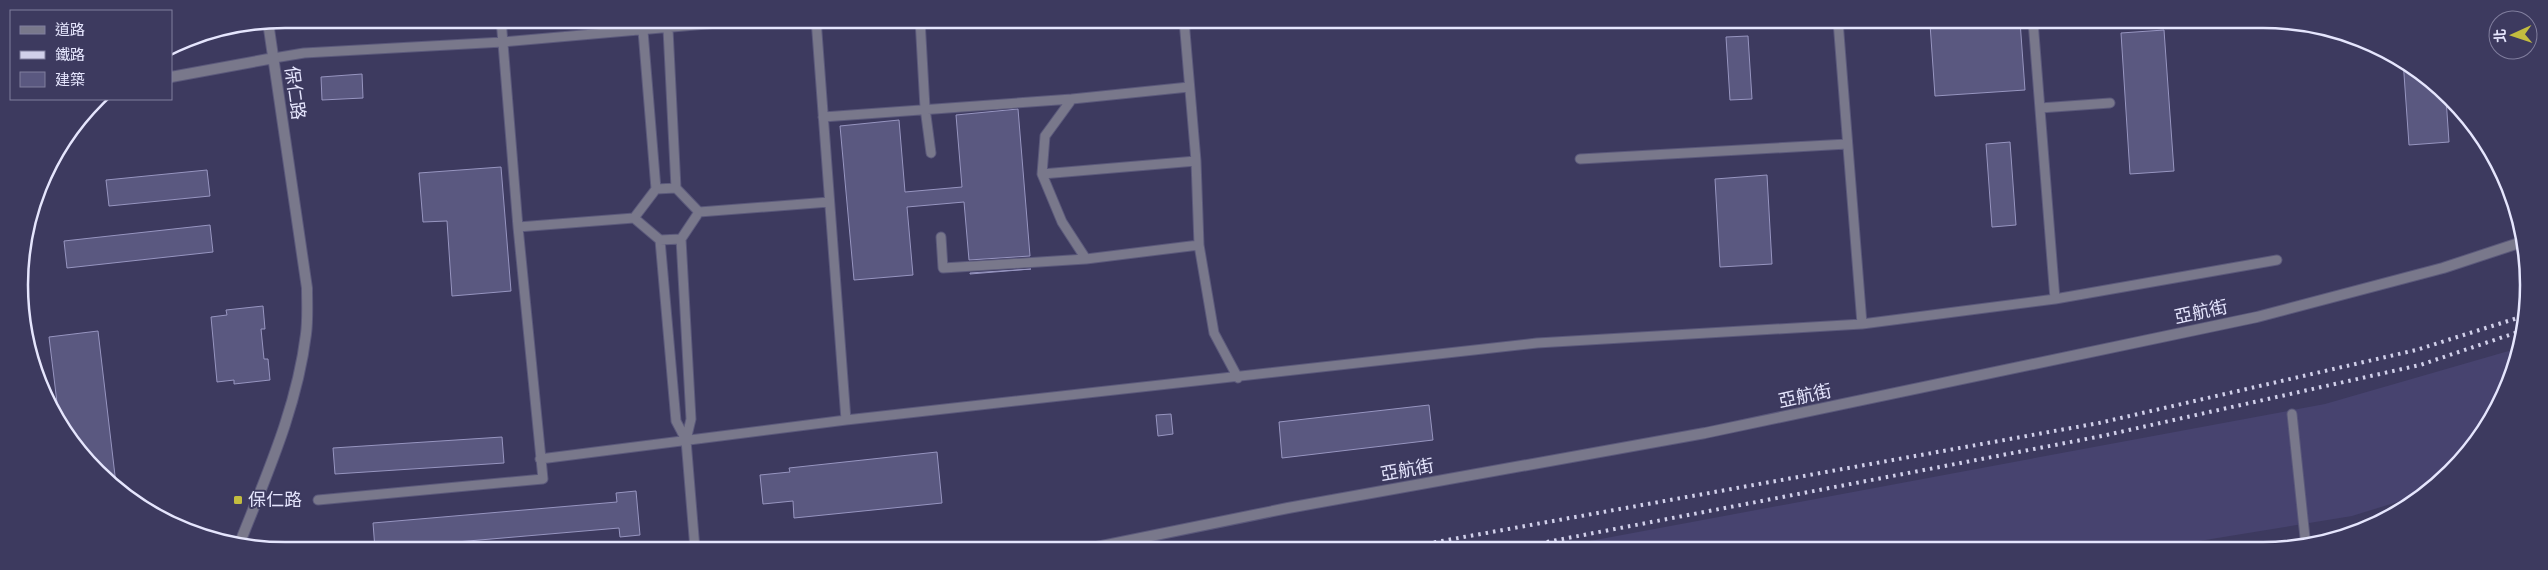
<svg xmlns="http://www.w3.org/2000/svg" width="2548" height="570" font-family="Signika,'Noto Sans TC',sans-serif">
<rect width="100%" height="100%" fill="#3d3a5f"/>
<path fill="#47436f" d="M2519 348 2502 403 2451 473 2423 494 2352 516 2150 549H1547L2325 404Z"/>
<path fill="#5a5880" stroke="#9795c0" d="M1978 21H2020L2025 90 1935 96 1930 24Z
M2164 30 2174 171 2130 174 2121 33Z
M1748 36 1752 99 1730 100 1726 37Z
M2403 60 2446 98 2449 142 2409 145Z
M362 74 363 98 322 100 321 77Z
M1018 109 1030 256 969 260 964 202 907 207 913 275 854 280 840 126 899 120 905 192 962 187 956 115Z
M2010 142 2016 225 1992 227 1986 144Z
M501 167 511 291 452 296 447 221 423 222 419 173Z
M207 170 210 196 109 206 106 180Z
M1767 175 1772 264 1720 267 1715 179Z
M210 225 213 252 67 268 64 241Z
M1031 269 970 274V273Z
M263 306 265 329H261L264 359H268L270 380 234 384V380L217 382 211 317 227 315 226 310Z
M98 331 116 484 74 447 59 419 49 337Z
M1429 405 1433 440 1282 458 1279 422Z
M1171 414 1173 434 1158 436 1156 415Z
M502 437 504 463 335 474 333 448Z
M937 452 942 503 794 518 793 501 763 504 760 475 790 472 789 468Z
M636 491 640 535 620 537 619 528 375 549 373 523 617 502 616 493Z"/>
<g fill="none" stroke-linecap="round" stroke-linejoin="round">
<g stroke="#5b597b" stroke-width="11">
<path id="lane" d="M816 19 846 420
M920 19 925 108 931 153
M1184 20 1196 161 1199 245 1214 333 1238 378
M1838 21 1862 324
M2033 21 2055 299
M668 29 676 188 699 212 681 239 691 419 686 440
M643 31 656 189 634 218 660 240 676 421 686 440 695 549
M274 58 304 53 503 42 765 19
M1189 87 1072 99 1045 136 1042 174 1062 222 1086 259 1199 245
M2040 108 2110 103
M823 117 1072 99
M1580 159 1847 144
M1042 174 1196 161
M656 189 676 188
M699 212 829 202
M518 227 634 218
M941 237 943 268 1086 259
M660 240 681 239
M2292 414 2306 547
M540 459 846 420 1537 343 1862 324 2055 299 2277 260
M318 500 543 479 518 227 501 19"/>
</g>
<g stroke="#5b597b" stroke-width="12">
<path id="street" d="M171 77 274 58
M239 545C266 476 297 408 306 334 308 319 307 303 307 288L268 22
M1087 549 1288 508 1705 433 2257 317 2443 268 2522 242"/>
</g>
<use href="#lane" stroke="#79788b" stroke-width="9"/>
<use href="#street" stroke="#79788b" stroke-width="10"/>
<path stroke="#d1d0ea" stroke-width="4" stroke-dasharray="2.5 5" stroke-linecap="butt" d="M1397 549 2099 423 2416 350 2527 315
M1510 549 2102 436 2420 365 2524 330"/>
</g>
<rect fill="#c3bd3f" stroke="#3d3a5f" stroke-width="2" x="233" y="495" width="10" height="10" rx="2.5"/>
<g text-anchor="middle" stroke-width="4" stroke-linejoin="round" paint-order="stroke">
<g font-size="18" fill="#e5e5fd" stroke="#3d3a5f">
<text transform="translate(295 93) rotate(82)" y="6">保仁路</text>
<text transform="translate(2201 312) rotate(-12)" y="6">亞航街</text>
<text transform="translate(1805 396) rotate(-12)" y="6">亞航街</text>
<text transform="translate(1407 470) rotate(-10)" y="6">亞航街</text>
</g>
<g font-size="18" fill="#e5e5fd" stroke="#3d3a5f" text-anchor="start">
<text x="248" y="506">保仁路</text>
</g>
</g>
<path d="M0 0H2548V570H0ZM285 28H2263A257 257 0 0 1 2520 285V285A257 257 0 0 1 2263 542H285A257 257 0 0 1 28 285V285A257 257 0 0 1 285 28Z" fill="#3d3a5f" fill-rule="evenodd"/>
<path fill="none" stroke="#e5e5fd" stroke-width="2.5" d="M285 28H2263A257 257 0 0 1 2520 285V285A257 257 0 0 1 2263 542H285A257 257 0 0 1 28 285V285A257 257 0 0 1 285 28Z"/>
<rect x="10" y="10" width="162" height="90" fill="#3d3a5f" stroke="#807e9e"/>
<rect x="20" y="26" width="25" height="8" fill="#79788b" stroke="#807e9e"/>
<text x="55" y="35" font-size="15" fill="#e5e5fd">道路</text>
<rect x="20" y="51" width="25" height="8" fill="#d1d0ea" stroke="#807e9e"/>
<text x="55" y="60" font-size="15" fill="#e5e5fd">鐵路</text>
<rect x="20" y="72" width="25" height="15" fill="#5a5880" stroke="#807e9e"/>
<text x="55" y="85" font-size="15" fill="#e5e5fd">建築</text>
<g transform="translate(2513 35) rotate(267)"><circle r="24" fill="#3d3a5f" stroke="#807e9e"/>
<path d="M0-4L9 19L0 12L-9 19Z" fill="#c3bd3f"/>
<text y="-8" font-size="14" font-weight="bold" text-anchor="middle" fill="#e5e5fd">北</text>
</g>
</svg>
